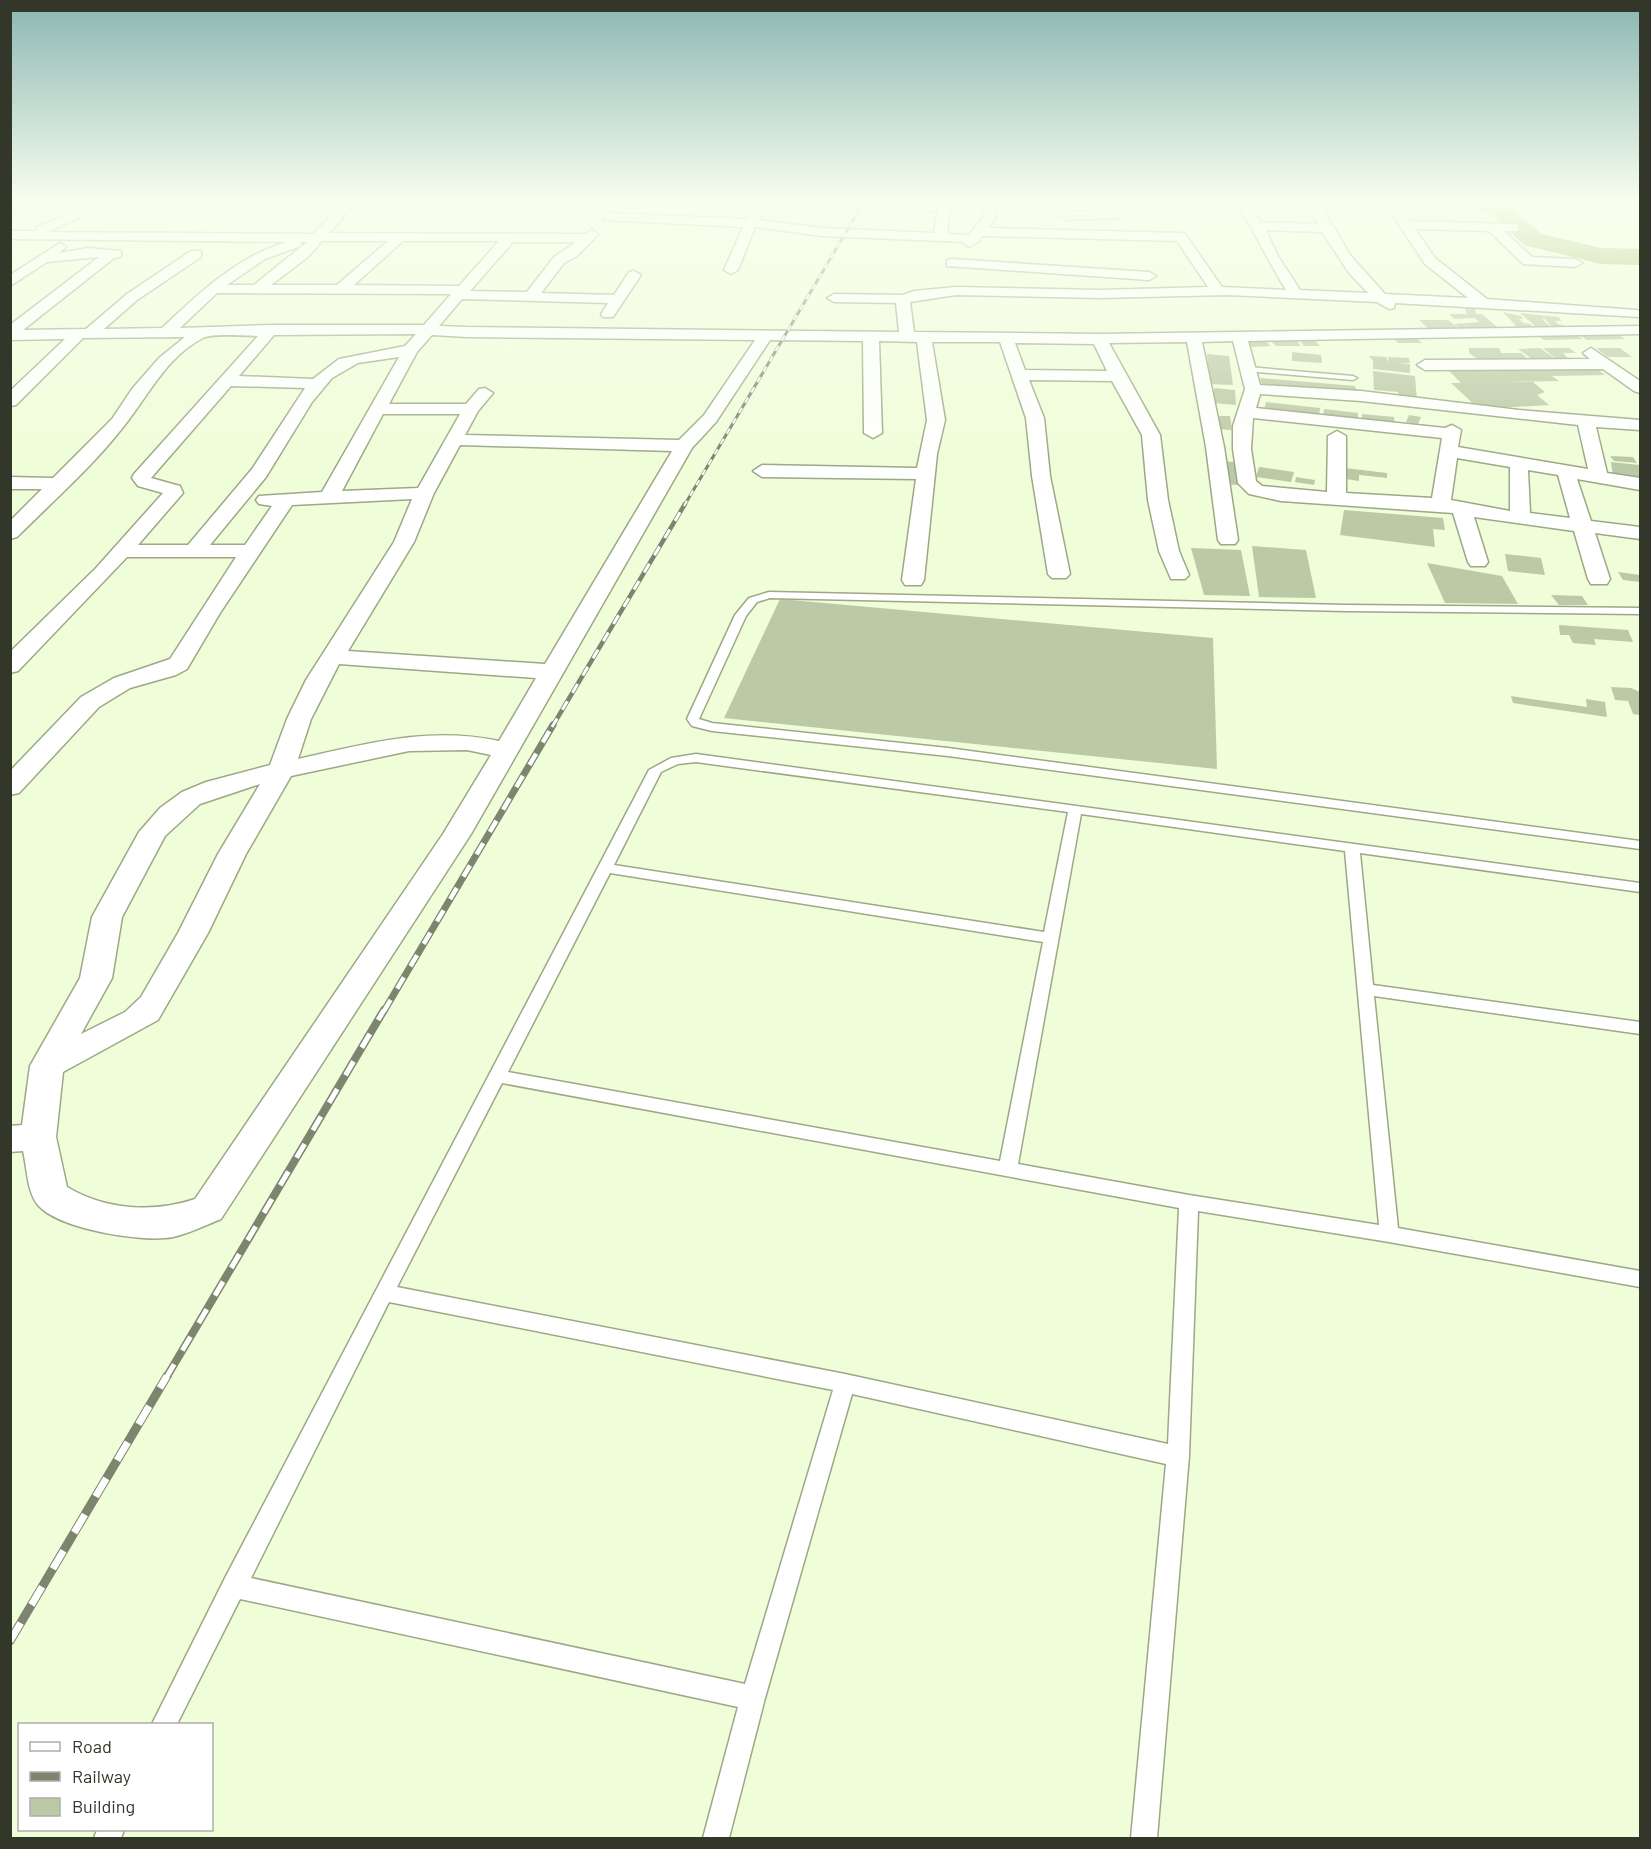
<svg xmlns="http://www.w3.org/2000/svg" width="1651" height="1849" font-family="Barlow,sans-serif">
<rect width="100%" height="100%" fill="#f0fdd9"/>
<g fill="none" stroke-linecap="round" stroke-linejoin="round">
<path fill="#9eb961" fill-rule="evenodd" d="M1451 200H1490L1507 204 1542 234 1601 248 1640 249V265L1601 264 1524 245 1491 214 1455 205Z"/>
</g>
<path fill="#bcc9a6" d="M1465 308 1475 309 1476 314H1482L1498 328H1459L1454 324 1479 322 1475 318 1454 319 1449 314H1467Z
M1503 312 1521 316 1523 319H1519L1523 323 1530 324 1533 327H1517Z
M1520 313 1558 317 1562 321H1555L1558 324 1566 326H1551L1545 319H1542L1551 327 1535 326Z
M1419 320H1448L1459 329H1429Z
M1573 333 1583 339 1544 340 1535 334Z
M1616 333 1625 339 1587 340 1578 334Z
M1392 337H1415L1422 343H1398Z
M1294 338 1301 346H1276L1269 339Z
M1298 338H1313L1320 346H1304Z
M1245 339H1263L1271 346 1252 347Z
M1469 348H1499L1501 353H1521L1529 360H1479L1469 353Z
M1540 348 1554 358 1532 359 1518 349Z
M1543 348H1569L1576 353H1563L1569 359H1556Z
M1596 348H1620L1632 357H1608Z
M1292 352 1321 355 1322 363 1292 361Z
M1207 354 1229 356 1233 385 1209 384Z
M1369 356 1386 357 1389 362 1388 357 1409 358 1410 363H1395L1410 364V373L1373 369V361Z
M1593 366 1605 375 1552 376 1559 381 1504 382H1533L1545 392 1537 395 1549 405 1479 409 1451 383H1461L1445 367Z
M1373 371 1415 376 1417 400 1398 398V392L1374 390Z
M1260 378 1355 386 1357 393 1262 384Z
M1214 388 1235 390 1236 405 1214 403Z
M1266 402 1320 408 1319 417 1264 410Z
M1324 409 1358 413V421L1323 417Z
M1362 414 1394 417 1395 426 1362 421Z
M1409 415 1421 417 1418 424 1406 422Z
M1214 416H1230L1232 430 1215 429Z
M1610 456 1633 457 1637 463 1614 461Z
M1221 461 1236 462 1238 485 1222 484Z
M1611 462 1639 465 1640 481 1613 477Z
M1259 467 1294 472 1291 482 1256 477Z
M1345 468 1387 473V478L1359 475V481L1346 479Z
M1296 477 1315 480 1314 485 1295 482Z
M1344 510 1443 518 1445 530 1433 529 1435 547 1340 535Z
M1252 546 1306 550 1316 598 1259 597Z
M1191 548 1241 550 1250 596 1204 595Z
M1505 554 1541 558 1545 575 1508 571Z
M1427 563 1502 576 1518 604 1445 603Z
M1618 572 1640 575V582L1623 580Z
M1551 595 1582 596 1588 605H1559Z
M780 599 1213 638 1217 769 724 718Z
M1559 625 1628 630 1633 642 1594 639 1596 645 1573 643 1569 635H1560Z
M1611 687 1631 688 1640 692V715L1633 714 1628 701 1615 700Z
M1511 696 1587 707 1586 699 1605 702 1607 717 1513 703Z"/>
<g fill="none" stroke-linecap="round" stroke-linejoin="round">
<g stroke="#9ca886" stroke-width="3">
<path id="service" d="M1248 367 1353 376 1357 378 1353 380 1245 371 1244 369Z
M769 592 1346 605 1640 608V614L1346 611 770 598 757 602 746 616 699 719 712 723 948 748 1640 841V849L948 756 712 731 692 726 687 719 735 615 749 598Z
M696 754 1640 883V892L1360 853 1373 985 1640 1022V1034L1374 996 1398 1228 1640 1271V1287L1389 1242 1198 1211 1189 1456 1157 1838H1131L1166 1464 852 1394 765 1698 729 1838H703L738 1707 240 1599 177 1724H152L225 1578 649 770 671 758ZM696 762 1068 812 1044 932 614 865 661 772 678 764ZM1081 814 1345 851 1379 1225 1189 1195 1018 1164ZM610 873 1043 942 1000 1161 508 1072ZM502 1083 1179 1208 1168 1444 845 1374 397 1287ZM389 1302 833 1390 745 1684 251 1578Z
M97 1830H124L121 1838H94Z"/>
</g>
<g stroke="#9ca886" stroke-width="3">
<path id="minor" d="M25 200H40L10 215V207Z
M101 200H116L48 232 313 234 346 200H358L329 233 585 234 592 230 598 234 596 237 577 256 564 263 541 293 614 295 629 272 634 271 641 275 613 317H603L601 314 608 303 462 299 439 326 467 327 899 332 896 303 834 302 827 298 834 294 903 295 914 291 956 287 1099 290 1208 287 1177 241 982 236 978 242 969 247 963 242 822 236 755 227 738 270 731 274 724 270 743 227 604 220V214L608 213 747 219 760 200H772L759 220 822 228 934 233 938 211 888 209 882 205 888 201 944 204 950 208 947 234 969 235 983 218 985 200H997L995 219 988 228 1181 233 1185 234 1222 287 1286 290C1269 263 1257 236 1240 209L1242 206H1250L1261 222 1318 224 1306 200H1395L1410 221 1514 224 1518 225V231H1504L1532 257 1575 259 1582 263 1575 267 1523 264 1489 231 1415 229 1435 258 1487 299 1636 310 1640 311V317L1395 303 1394 308 1389 309 1377 302 1227 295 1099 298 956 295 910 302 914 332 1099 334 1640 326V334L1248 341 1260 385 1361 391 1519 410 1640 420V430L1596 427 1607 473 1640 478V490L1577 479 1591 521 1640 527V539L1595 533 1610 579 1607 584H1591L1588 579 1574 531 1474 517 1488 562 1485 566H1471L1468 562 1453 513 1281 501 1249 494 1238 483 1233 449V426L1245 389 1233 341 1202 342 1224 447 1238 540 1235 544H1221L1218 540 1206 447 1187 342 1109 343 1160 435 1168 500 1179 551 1189 575 1185 579H1171L1159 551 1148 500 1142 435 1112 381 1029 380 1044 418 1050 476 1070 574 1066 578H1052L1048 574 1032 476 1026 418 1000 342H932L945 420 937 454 924 580 921 585H905L902 580 916 479 762 477 753 471 762 465 917 468 927 420 917 342 879 341 882 433 873 438 864 433 863 341 770 340 716 422 692 448 471 834 221 1219C206 1225 190 1233 173 1237 143 1243 58 1229 38 1205 27 1192 27 1167 23 1151L10 1152V1126L22 1125 30 1066 80 978 92 917 139 832 160 808 182 792 206 782 270 765 287 719 306 680 394 542 412 499 292 505 220 613 187 669 176 675 130 688 99 707 19 793 10 795V771L81 697 114 678 170 659 236 557H127L18 671 10 673V652L96 568 163 493 138 486 132 478 134 474 258 336C246 336 213 333 203 338 167 356 148 396 124 426 93 466 53 501 17 537L10 539V521L42 489H10V477L53 478 112 419 132 389 159 358 185 337 83 338 16 405 10 406V391L65 339 10 340V325L99 257 47 262 10 286V275L60 243 66 247 59 253 88 248 121 251V257L114 258 23 330 86 329 127 294 191 251H201V257L137 300 104 329 162 328C199 293 238 256 287 242L10 239V231H36L37 227ZM1320 204 1387 206 1425 264 1468 298 1385 294 1350 255ZM1266 230 1322 232 1349 273 1368 293 1300 290 1278 256ZM322 241H388L337 285H271L309 256ZM403 241H499L459 286 354 285ZM301 242H307L254 285H227L265 259 301 246ZM513 242H576L554 257 527 292 470 291ZM217 293 451 294 424 325H272L180 328ZM416 334 405 346 339 359 313 379 239 376 274 335ZM432 335 467 337 755 340 704 415 679 440 465 435 478 411 493 393 485 388 479 389 466 404H389L417 352ZM1015 343 1094 344 1107 371 1025 370ZM399 357 322 492 259 496 256 500 259 504 272 506 245 545H210L266 477 312 402 332 378 358 363ZM231 386 305 388 252 469 188 545H138L183 493 180 486 151 478ZM1260 394 1361 401 1578 425 1588 469 1458 447 1461 430 1452 425 1445 428 1256 408ZM383 414H460L418 488 342 491ZM1253 418 1442 438 1432 498 1346 493V436L1337 431 1328 436 1327 492 1262 486 1256 481 1251 449ZM460 445 672 451 545 664 348 651 414 542 434 493ZM1457 458 1510 467V511L1451 500ZM1528 470 1558 475 1570 518 1530 513ZM339 664 536 678 499 741C428 726 367 744 298 759L311 719ZM467 750 491 755 443 834 195 1199C154 1213 105 1210 67 1187L56 1137 63 1072 158 1020 208 933 246 854 291 776 409 751ZM260 784 218 854 178 933 141 997 125 1012 81 1034 112 978 122 917 165 836 200 804Z
M457 200H598L603 203 597 207H461L455 203Z
M1114 211 1120 215 1118 218 1066 220 1060 216 1066 212Z
M952 259 1149 272 1156 276 1149 280 947 266V260Z
M1591 348 1640 381V393L1634 391 1603 369 1425 370 1417 365 1425 360 1590 359 1583 353Z"/>
</g>
<use href="#service" fill="#fff" fill-rule="evenodd"/>
<use href="#minor" fill="#fff" fill-rule="evenodd"/>
<g stroke="#7d856e" stroke-width="3">
<path id="rail-far4" d="M684 506 865 200"/>
</g>
<g stroke="#7d856e" stroke-width="4.5">
<path id="rail-far3" d="M552 727 685 504"/>
</g>
<g stroke="#7d856e" stroke-width="7">
<path id="rail-far2" d="M384 1011 553 725"/>
</g>
<g stroke="#7d856e" stroke-width="8">
<path id="rail-far1" d="M166 1378 384 1010"/>
</g>
<g stroke="#7d856e" stroke-width="9">
<path id="rail" d="M10 1641 167 1376"/>
</g>
<use href="#rail-far4" stroke="#fff" stroke-width="2" stroke-dasharray="6" stroke-linecap="butt"/>
<use href="#rail-far3" stroke="#fff" stroke-width="3" stroke-dasharray="10" stroke-linecap="butt"/>
<use href="#rail-far2" stroke="#fff" stroke-width="4.5" stroke-dasharray="13" stroke-linecap="butt"/>
<use href="#rail-far1" stroke="#fff" stroke-width="5" stroke-dasharray="16" stroke-linecap="butt"/>
<use href="#rail" stroke="#fff" stroke-width="7" stroke-dasharray="21" stroke-linecap="butt"/>
</g>
<linearGradient id="sky" x2="0" y2="1"><stop stop-color="#8ab6b2"/><stop offset="0.44" stop-color="#f8feee"/><stop offset="1" stop-color="#f8feee" stop-opacity="0"/></linearGradient>
<rect width="1651" height="459" fill="url(#sky)"/>
<rect width="1651" height="1849" fill="none" stroke="#323729" stroke-width="24"/>
<rect x="18" y="1723" width="195" height="108" fill="#ffffff" stroke="#adafa9" stroke-width="1.5"/>
<rect x="30" y="1742" width="30" height="9" fill="#ffffff" stroke="#adafa9" stroke-width="1.5"/>
<text x="72" y="1753" font-size="18" fill="#323729">Road</text>
<rect x="30" y="1772" width="30" height="9" fill="#7d856e" stroke="#adafa9" stroke-width="1.5"/>
<text x="72" y="1783" font-size="18" fill="#323729">Railway</text>
<rect x="30" y="1798" width="30" height="18" fill="#bcc9a6" stroke="#adafa9" stroke-width="1.5"/>
<text x="72" y="1813" font-size="18" fill="#323729">Building</text>
</svg>
